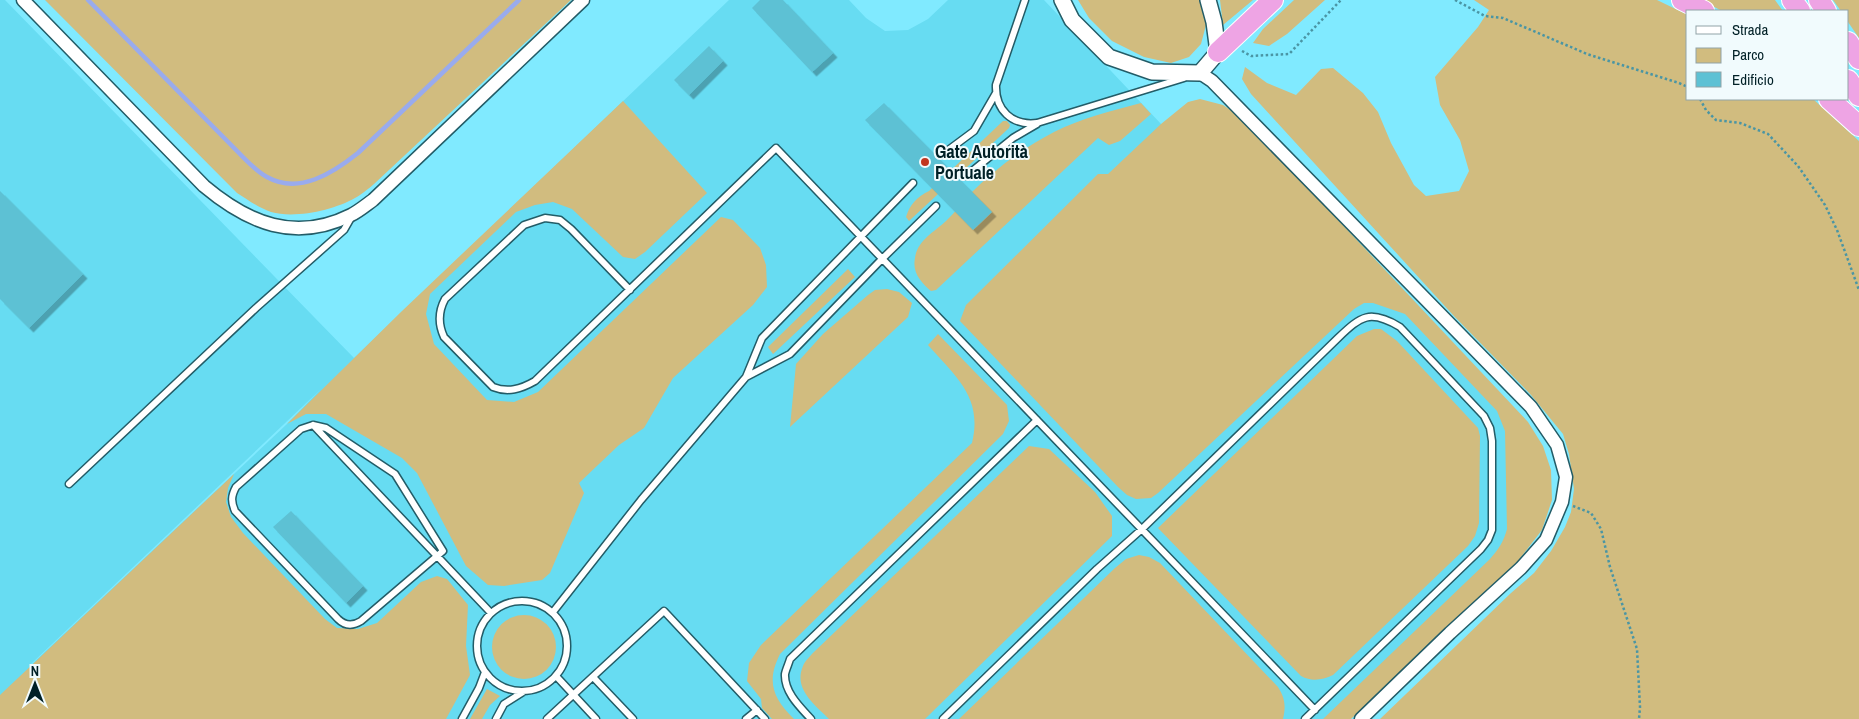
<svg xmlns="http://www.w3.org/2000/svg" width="1859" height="719" font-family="'Archivo Narrow',sans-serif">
<defs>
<filter id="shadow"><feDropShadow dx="4.5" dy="4.5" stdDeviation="0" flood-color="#0004"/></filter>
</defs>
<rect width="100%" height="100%" fill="#80eaff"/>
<path fill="#67dcf2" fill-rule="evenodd" d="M0 0H5L354 358 729 0H849L866 18 885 31 908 30 928 19 948 0H1044L1196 161 1276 164 1516 417 1513 558 1342 719H0ZM321 389 287 424 31 665V664Z"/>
<path fill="#d1bc7f" d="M45 0H571L374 184C368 189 361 195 355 198 334 210 295 219 271 212 259 208 248 200 237 193Z
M1078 0H1200L1206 25 1201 44 1189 57 1171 63 1144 57 1112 41 1089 18Z
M1220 0H1253L1223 25Z
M1294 0H1325L1287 34 1269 46 1253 43 1263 29Z
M1474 0H1657L1688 15V99H1813L1859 141V719H1380L1511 593 1534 573 1551 551 1565 527 1571 512 1574 489 1569 454 1563 434 1531 395 1453 315 1251 94 1242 79 1245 67 1267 83 1296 95 1321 69 1333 68 1363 93 1378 112 1391 143 1414 185 1426 196 1459 191 1469 171 1460 140 1440 105 1435 77 1478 27 1489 10Z
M1701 0H1775L1783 11H1722Z
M1833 0H1859V38L1848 22V11H1841Z
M1200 99 1223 105 1232 111 1276 154 1528 422 1543 446 1551 470 1552 500 1542 530 1518 561 1351 719H1323L1490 559C1498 550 1504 541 1507 529L1505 431 1497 411 1405 314 1373 303H1364L1354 309 1158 493 1151 498 1136 499 1127 495 1118 487 960 321 966 305 1098 174H1108L1161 124 1188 102Z
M623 101 707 193 645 252 635 259 623 257 572 209 553 202 535 205 516 212 430 294 426 314 434 344 487 400 514 402 538 392 721 217 733 220 760 248 766 265 767 287 753 305 673 378 644 428 619 445 579 483 584 493 550 573 542 580 504 586 488 585 466 566 417 473 402 458 326 414H306L287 424 402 311Z
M1141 103 1151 114 1120 141 1109 145 1098 138 936 290 931 291C921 282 912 273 915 258 917 241 934 232 946 221 955 213 962 202 971 193 995 169 1025 147 1054 132 1082 118 1111 111 1141 103Z
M1003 121H1007L1010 125 1009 128 909 221 906 217C910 204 917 197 929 191Z
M848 269 855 277 773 354 768 347Z
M887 289 899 292 912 303 908 317 790 427 796 364 823 334 868 295 875 290Z
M1374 329H1381L1397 341 1478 428 1480 436 1479 523 1475 536 1468 546 1333 675C1322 680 1312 682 1301 676L1158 528 1357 336Z
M938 334 1007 405 1009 421 1003 434 780 654C766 682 773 698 794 719H772L762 708 761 699 747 681 749 663 761 645 972 443C983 397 956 377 928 345Z
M1029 446 1049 449 1095 492 1112 516V536L925 719H829C815 705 793 689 803 666 805 661 811 655 815 651Z
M234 474 228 488 226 502 231 517 243 533 325 619 337 628 358 629 377 623 421 582 437 576 447 579 468 605 466 646 470 675 446 719H0V695Z
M1139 555 1149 557 1160 563 1278 687C1285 698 1286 706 1283 719H959L1115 568 1126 559Z
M492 647a32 32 0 1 1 64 0a32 32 0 1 1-64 0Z
M487 689 500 696 490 705 482 719H470Z"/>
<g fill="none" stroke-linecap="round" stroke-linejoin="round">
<path stroke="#99abed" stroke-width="4.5" d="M88 0 240 154C248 162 257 172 267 177 299 195 333 173 358 153L519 0"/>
</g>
<path fill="#5dc1d4" filter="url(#shadow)" d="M760 0H783L833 53 812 72 752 8Z
M709 46 723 61 689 95 674 80Z
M884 103 992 212 973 230 865 120Z
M0 191 83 274 29 328 0 299Z
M291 511 363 586 346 603 273 527Z"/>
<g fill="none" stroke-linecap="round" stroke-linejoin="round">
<g stroke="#235c67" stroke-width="9">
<path id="service" d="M1025 0 996 85C995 110 1012 126 1037 123L1184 78
M943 154 974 131 996 93
M966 176 1013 138 1037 124
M630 290 571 229 560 220 545 218 524 225 445 299C438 312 438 324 444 337L493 387C508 393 521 389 535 381L776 148 1315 710
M746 377 790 354 882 259 936 206
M313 425 326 428 395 474 443 551 361 621C353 626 345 626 338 619L235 511C231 502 231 496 236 487L301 429Z
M313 425 491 613
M69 484 256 308 344 230 352 216
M477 646a45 45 0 1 1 90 0a45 45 0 1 1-90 0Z
M553 612 641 500 746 377 762 338 913 183
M556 676 596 719
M593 677 633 719
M462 719 479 688 485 672
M496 719 504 704 523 692
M547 719 664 611 765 719
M746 719 757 710
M811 719C800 707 784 692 785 674 786 669 789 663 790 659L1037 420
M943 719 1097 569 1142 529 1338 338C1361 316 1370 309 1400 327L1484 416 1490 428 1492 441V530L1488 540 1481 549 1305 719"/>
</g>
<g stroke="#235c67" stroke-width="15">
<path id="minor" d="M23 0 204 186C248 223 295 243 351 215 359 211 366 205 373 200L583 0
M1200 73 1212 81 1531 407 1557 445 1566 477 1562 502 1546 540 1521 568 1450 633 1361 719"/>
</g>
<g stroke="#235c67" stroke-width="18">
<path id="tertiary" d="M1062 0 1072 20 1109 57 1152 72 1200 73 1218 52 1214 22 1208 0"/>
</g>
<g stroke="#fff" stroke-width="22">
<path id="trunk" d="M1682 0 1704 11
M1792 0 1800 11
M1819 0 1826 11
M1848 42 1859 59
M1218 52 1273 0
M1848 80 1859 96
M1829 99 1859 126"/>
</g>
<path stroke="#4a95a4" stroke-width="2.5" stroke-dasharray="2.5 2.5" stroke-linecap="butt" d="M1455 0 1485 16 1503 18 1587 54 1679 83 1688 87
M1242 51 1251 56 1289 54 1341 0
M1700 99 1706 110 1716 120 1740 123 1768 134 1798 166 1825 205 1837 230 1859 290
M1573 506 1591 513 1601 529 1610 567 1637 649 1640 707 1639 719"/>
<use href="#service" stroke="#fff" stroke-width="6"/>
<use href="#minor" stroke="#fff" stroke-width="12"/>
<use href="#tertiary" stroke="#fff" stroke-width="15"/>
<use href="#trunk" stroke="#eea4e4" stroke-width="20"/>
</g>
<circle fill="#c2361f" stroke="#f1fbfd" stroke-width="2" cx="925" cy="162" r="5"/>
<g text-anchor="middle" stroke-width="4" stroke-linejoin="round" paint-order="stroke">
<g font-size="18" font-weight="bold" fill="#002026" stroke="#f1fbfd" text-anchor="start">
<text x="935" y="158">Gate Autorità<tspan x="935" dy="21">Portuale</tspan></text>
</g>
</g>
<rect x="1686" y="10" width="162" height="90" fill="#f1fbfd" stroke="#91a3a7"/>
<rect x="1696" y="26" width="25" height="8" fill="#ffffff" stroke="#91a3a7"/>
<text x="1732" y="35" font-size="15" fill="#002026">Strada</text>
<rect x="1696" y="48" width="25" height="15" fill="#d1bc7f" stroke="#91a3a7"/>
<text x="1732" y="60" font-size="15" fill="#002026">Parco</text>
<rect x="1696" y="72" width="25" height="15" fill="#5dc1d4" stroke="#91a3a7"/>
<text x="1732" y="85" font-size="15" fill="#002026">Edificio</text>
<g transform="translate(35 684)" stroke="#f1fbfd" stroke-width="4" paint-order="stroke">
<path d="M0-4L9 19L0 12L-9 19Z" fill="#002026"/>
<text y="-8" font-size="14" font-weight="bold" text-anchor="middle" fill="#002026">N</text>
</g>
</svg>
